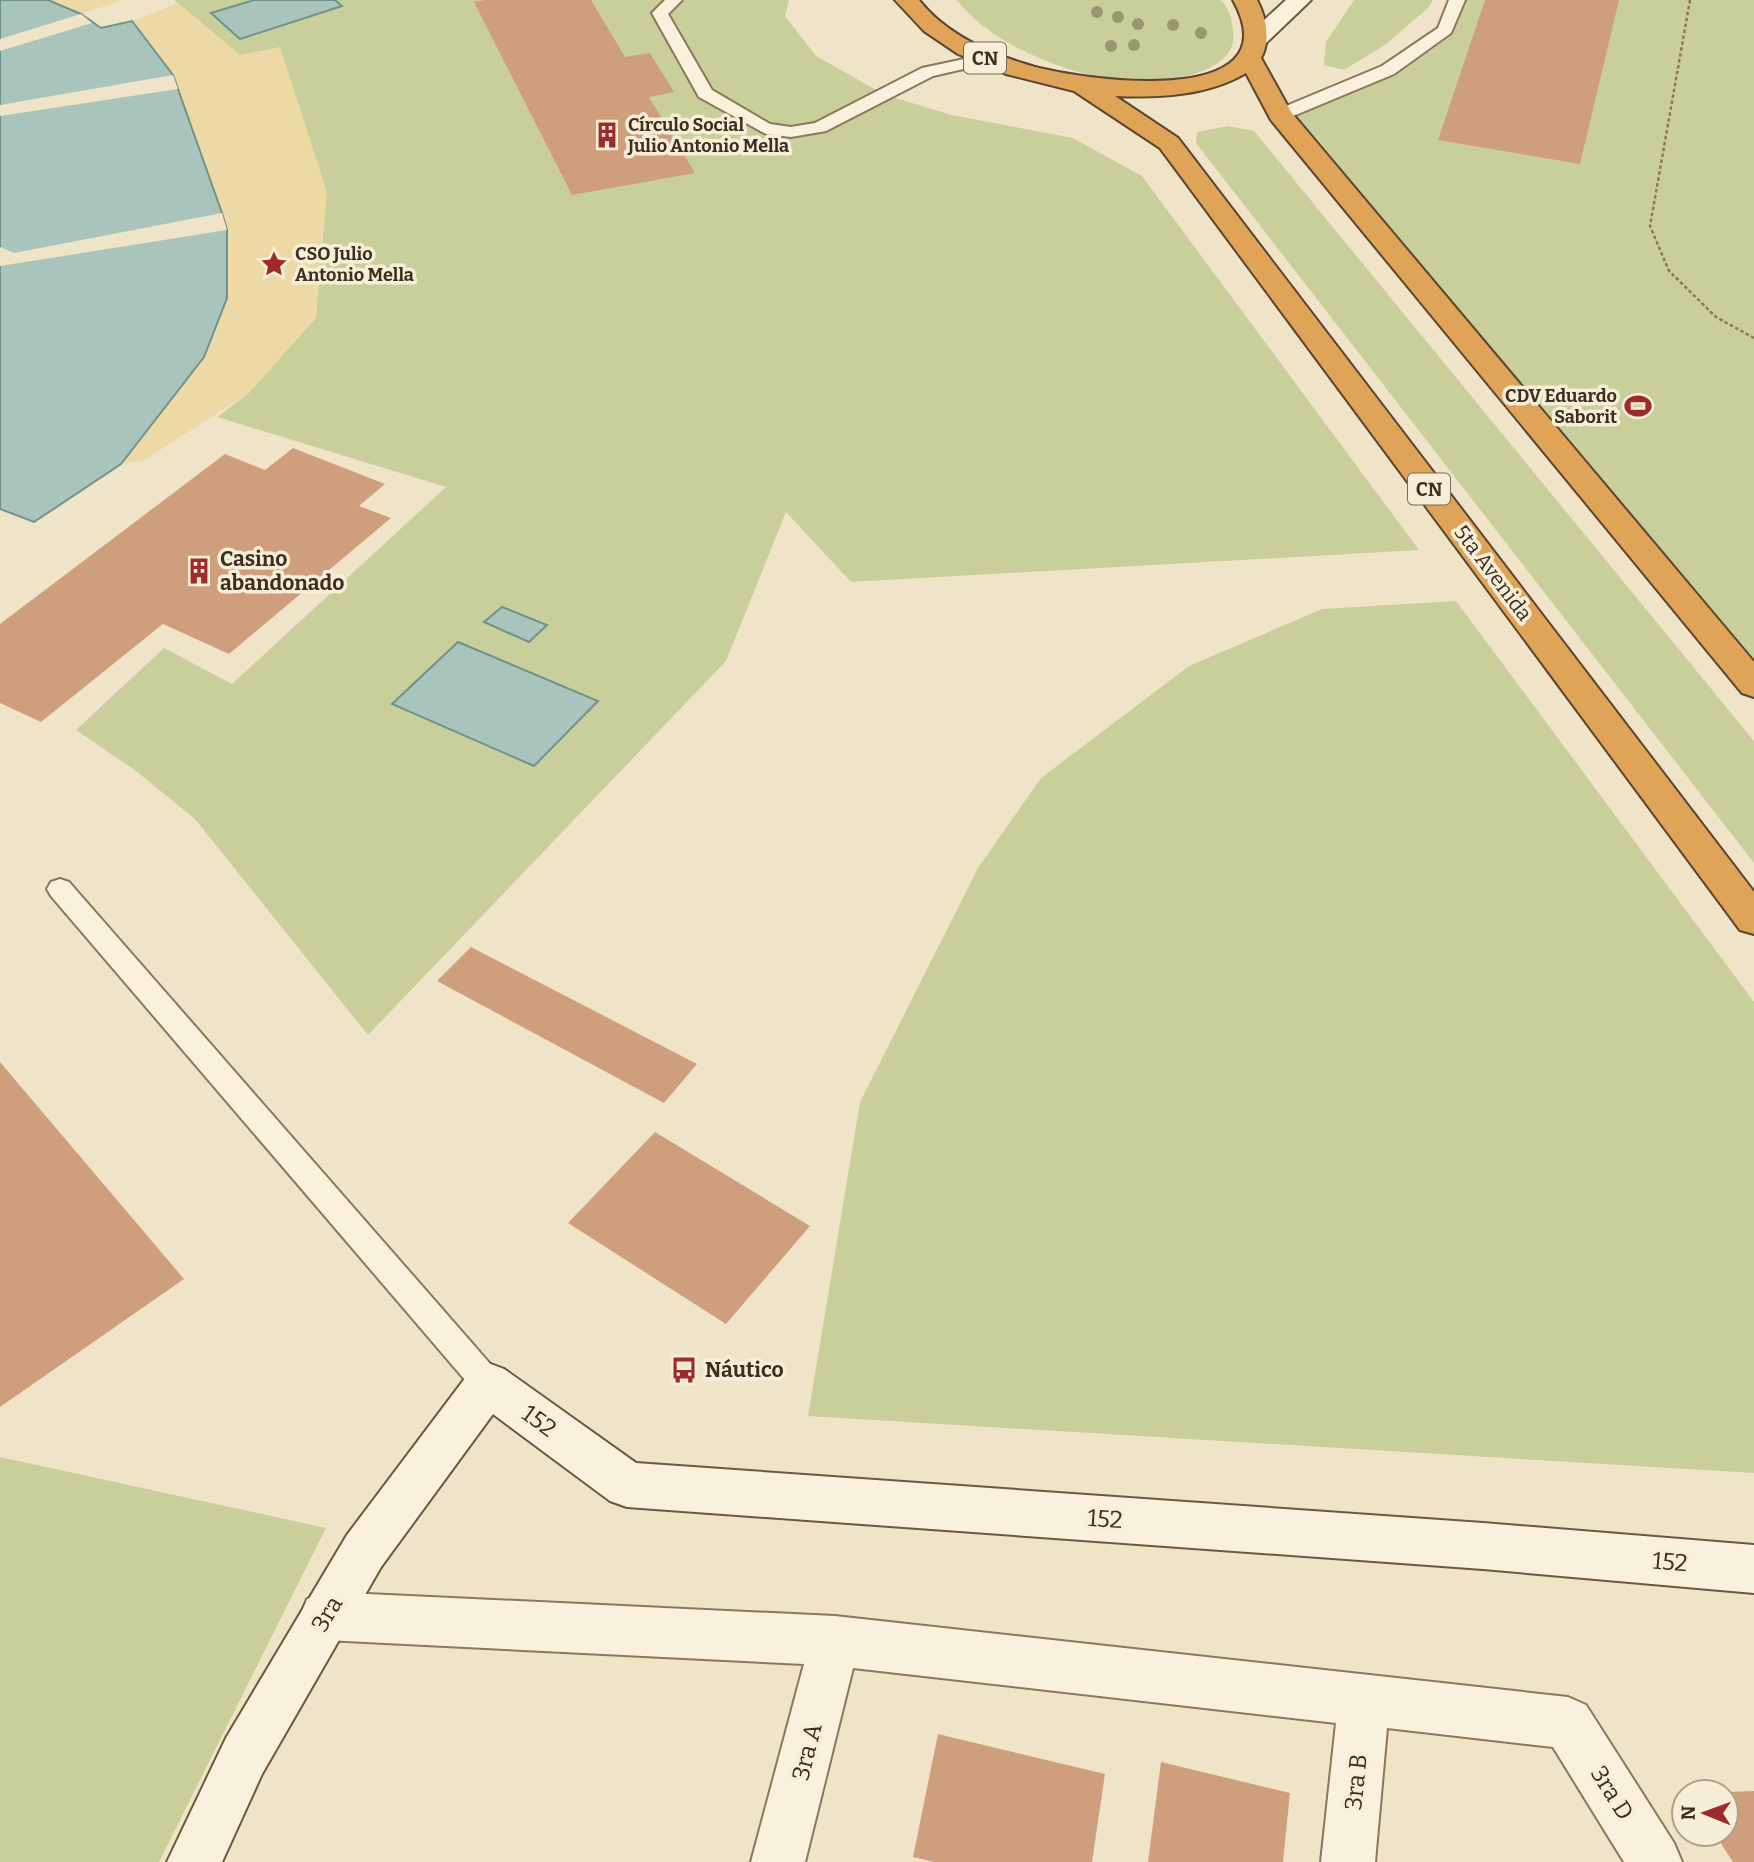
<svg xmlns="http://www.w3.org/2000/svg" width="1754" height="1862" font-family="Bitter,serif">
<rect width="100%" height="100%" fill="#f0e4c8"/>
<path fill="#c9cf9b" d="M174 0H789L785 16 816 56 885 95 952 115 1073 138 1142 176 1419 550 851 582 786 512 726 661 368 1035 195 819 136 771 76 730 164 648 232 684 446 487 217 417 249 393 240 55Z
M957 0H1221C1229 10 1231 16 1233 29 1242 79 1150 84 1117 80 1065 74 989 43 957 0Z
M1354 0H1433L1428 8 1385 45 1344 70 1324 65 1326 42Z
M1457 0H1754V685L1280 115 1341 92 1445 30Z
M1228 126 1254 131 1754 741V863L1196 143 1197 132Z
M1456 601 1754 1002V1473L808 1416 860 1102 978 868 1041 778 1189 666 1322 609Z
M0 1457 326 1528 159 1862H0Z"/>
<path fill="#ecd9a5" d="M48 0H123L81 14Z
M178 3 240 55 280 47 327 192 316 318 249 393 143 461 121 464 204 357 227 230 173 75 132 21Z"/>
<path fill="#a9c4bc" stroke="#6f938a" stroke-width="2" d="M0 0H48L81 14 101 28 132 21 173 75 222 213 227 230V298L204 357 121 464 34 522 0 509Z
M254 0H335L342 6 240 39 211 13Z
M502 607 547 625 529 642 484 622Z
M458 642 598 701 534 766 392 704Z"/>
<path fill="#f0e4c8" d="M81 14 92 23 0 51V39Z
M173 75 178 89 0 116V105Z
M222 213 227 230 0 266V247L14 253Z"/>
<path fill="#cf9f7d" d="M485 0H591L625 57 650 53 674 92 649 97 695 173 572 195 474 2Z
M1485 0H1619L1580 164 1438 140Z
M293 448 385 484 359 506 391 518 229 654 163 624 41 722 0 703V624L225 454 265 470Z
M471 947 697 1064 664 1103 437 981Z
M0 1062 184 1279 0 1407Z
M655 1132 810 1226 726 1324 568 1223Z
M938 1734 1105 1774 1092 1862H934L913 1857Z
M1161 1762 1290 1793 1283 1862H1148Z
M1754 1791V1862H1733L1715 1834H1726V1792Z"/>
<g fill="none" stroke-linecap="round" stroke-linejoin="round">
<g stroke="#8d765c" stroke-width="4">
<path id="lane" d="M665 0H682L668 14 712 90 770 124 791 127 815 123 922 68 988 54 996 59 994 62 933 76 826 131 791 137 766 134 699 97 652 13Z
M1449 0H1465L1451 33 1394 74 1286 119H1274L1271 115 1274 111 1382 66 1438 28Z
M60 879 69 882 499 1374 504 1384 499 1394 488 1398 477 1394 51 896 47 889 51 882Z"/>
</g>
<g stroke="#8d765c" stroke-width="4">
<path id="street" d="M325 1592 835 1616 1568 1697 1586 1705 1674 1843 1682 1862H1624L1553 1747 1387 1728 1375 1862H1321L1336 1723 853 1668 805 1862H751L804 1664 325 1640 307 1633 300 1616 307 1599Z"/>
</g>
<g stroke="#6f573f" stroke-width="4">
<path id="secondary" d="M1286 0H1311L1265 44H1249L1245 39 1249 34Z
M488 1363 504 1369 636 1463 1483 1523 1754 1545V1593L1483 1569 627 1507 610 1501 493 1414 381 1567 262 1774 222 1862H167L226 1738 347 1535 472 1369Z"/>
</g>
<g stroke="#5b4430" stroke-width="4">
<path id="highway" d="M895 0H919C944 32 984 51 1022 63 1071 80 1296 113 1233 0H1257C1266 17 1271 40 1261 58L1291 112 1754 662V697L1742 693 1271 120 1246 73C1207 96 1158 98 1115 96L1178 138 1754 892V934L1740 930 1160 148 1074 91 1006 74 958 54 924 31Z"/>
</g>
<path stroke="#8d765c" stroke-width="2.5" stroke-dasharray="3.5 2.5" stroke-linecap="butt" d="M1690 0 1650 226 1669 271 1716 317 1754 338"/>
<use href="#lane" fill="#faf1dc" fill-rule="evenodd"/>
<use href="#street" fill="#faf1dc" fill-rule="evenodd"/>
<use href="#secondary" fill="#faf1dc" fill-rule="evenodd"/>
<use href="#highway" fill="#e0a458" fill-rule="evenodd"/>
</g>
<g fill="#96986f">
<circle cx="1097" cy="12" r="6"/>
<circle cx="1118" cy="17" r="6"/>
<circle cx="1138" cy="24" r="6"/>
<circle cx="1173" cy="25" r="6"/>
<circle cx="1201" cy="33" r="6"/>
<circle cx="1134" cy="45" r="6"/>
<circle cx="1111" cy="46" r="6"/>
</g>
<defs>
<g id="building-bare" transform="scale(2.1)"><path d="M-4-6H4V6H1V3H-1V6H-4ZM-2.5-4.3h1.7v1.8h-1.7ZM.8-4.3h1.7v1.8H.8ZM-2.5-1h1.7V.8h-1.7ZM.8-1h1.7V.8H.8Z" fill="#9e2a2b" stroke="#f7eed8" stroke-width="2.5" paint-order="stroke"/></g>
<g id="sight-bare" transform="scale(2.1)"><path d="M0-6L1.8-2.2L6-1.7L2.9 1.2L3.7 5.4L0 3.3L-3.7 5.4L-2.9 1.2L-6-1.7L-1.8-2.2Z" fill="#9e2a2b" stroke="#f7eed8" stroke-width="2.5" paint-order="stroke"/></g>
<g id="stadium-bare" transform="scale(2.1)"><path d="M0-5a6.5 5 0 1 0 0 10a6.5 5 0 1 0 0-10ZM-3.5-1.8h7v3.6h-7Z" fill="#9e2a2b" stroke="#f7eed8" stroke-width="2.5" paint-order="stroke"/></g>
<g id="bus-bare" transform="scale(2.1)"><path d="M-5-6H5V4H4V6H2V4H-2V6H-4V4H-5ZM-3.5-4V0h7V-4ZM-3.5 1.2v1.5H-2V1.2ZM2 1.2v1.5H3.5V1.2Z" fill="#9e2a2b" stroke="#f7eed8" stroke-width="2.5" paint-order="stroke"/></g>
</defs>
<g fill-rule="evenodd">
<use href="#building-bare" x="607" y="135"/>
<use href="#sight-bare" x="274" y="264"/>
<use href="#stadium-bare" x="1638" y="406"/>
<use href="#building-bare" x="199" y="571"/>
<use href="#bus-bare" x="684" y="1370"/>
</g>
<g text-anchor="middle" stroke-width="7" stroke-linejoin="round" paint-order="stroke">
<g font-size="18" font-weight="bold" fill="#3d2e20" stroke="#f7eed8" text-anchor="start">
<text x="628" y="131">Círculo Social<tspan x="628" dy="21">Julio Antonio Mella</tspan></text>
<text x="295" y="260">CSO Julio<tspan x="295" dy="21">Antonio Mella</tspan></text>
<text x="1617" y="402" text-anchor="end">CDV Eduardo<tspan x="1617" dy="21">Saborit</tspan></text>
</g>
<g fill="#f7eed8" stroke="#756857" stroke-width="2">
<rect x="964" y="42.5" width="42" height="31" rx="5"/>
<rect x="1408" y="473.5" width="42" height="31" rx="5"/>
</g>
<g font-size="19" font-weight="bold" fill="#3d2e20">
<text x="985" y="65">CN</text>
<text x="1429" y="496">CN</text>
</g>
<g font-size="21" font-weight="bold" fill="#3d2e20" stroke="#f7eed8" text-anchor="start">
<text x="220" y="566">Casino<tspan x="220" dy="24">abandonado</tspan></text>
<text x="705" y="1377">Náutico</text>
</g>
<g font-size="21" fill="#3d2e20" stroke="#f7eed8">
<text transform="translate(1493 573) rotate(53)" y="7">5ta Avenida</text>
</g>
<g font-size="24" fill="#3d2e20" stroke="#f7eed8">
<text transform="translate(539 1421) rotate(36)" y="8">152</text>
<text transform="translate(1105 1519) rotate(4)" y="8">152</text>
<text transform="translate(1670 1562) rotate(5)" y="8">152</text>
<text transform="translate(327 1614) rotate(-59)" y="8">3ra</text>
<text transform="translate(807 1752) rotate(-76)" y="8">3ra A</text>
<text transform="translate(1356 1782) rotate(-84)" y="8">3ra B</text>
<text transform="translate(1612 1793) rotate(58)" y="8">3ra D</text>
</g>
</g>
<g transform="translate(1705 1813) rotate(271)"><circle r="33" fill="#f7eed8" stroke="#ada18e" stroke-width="2"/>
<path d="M0-5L12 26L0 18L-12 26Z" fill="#9e2a2b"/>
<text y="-10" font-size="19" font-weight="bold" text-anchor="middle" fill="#3d2e20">N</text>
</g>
</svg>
